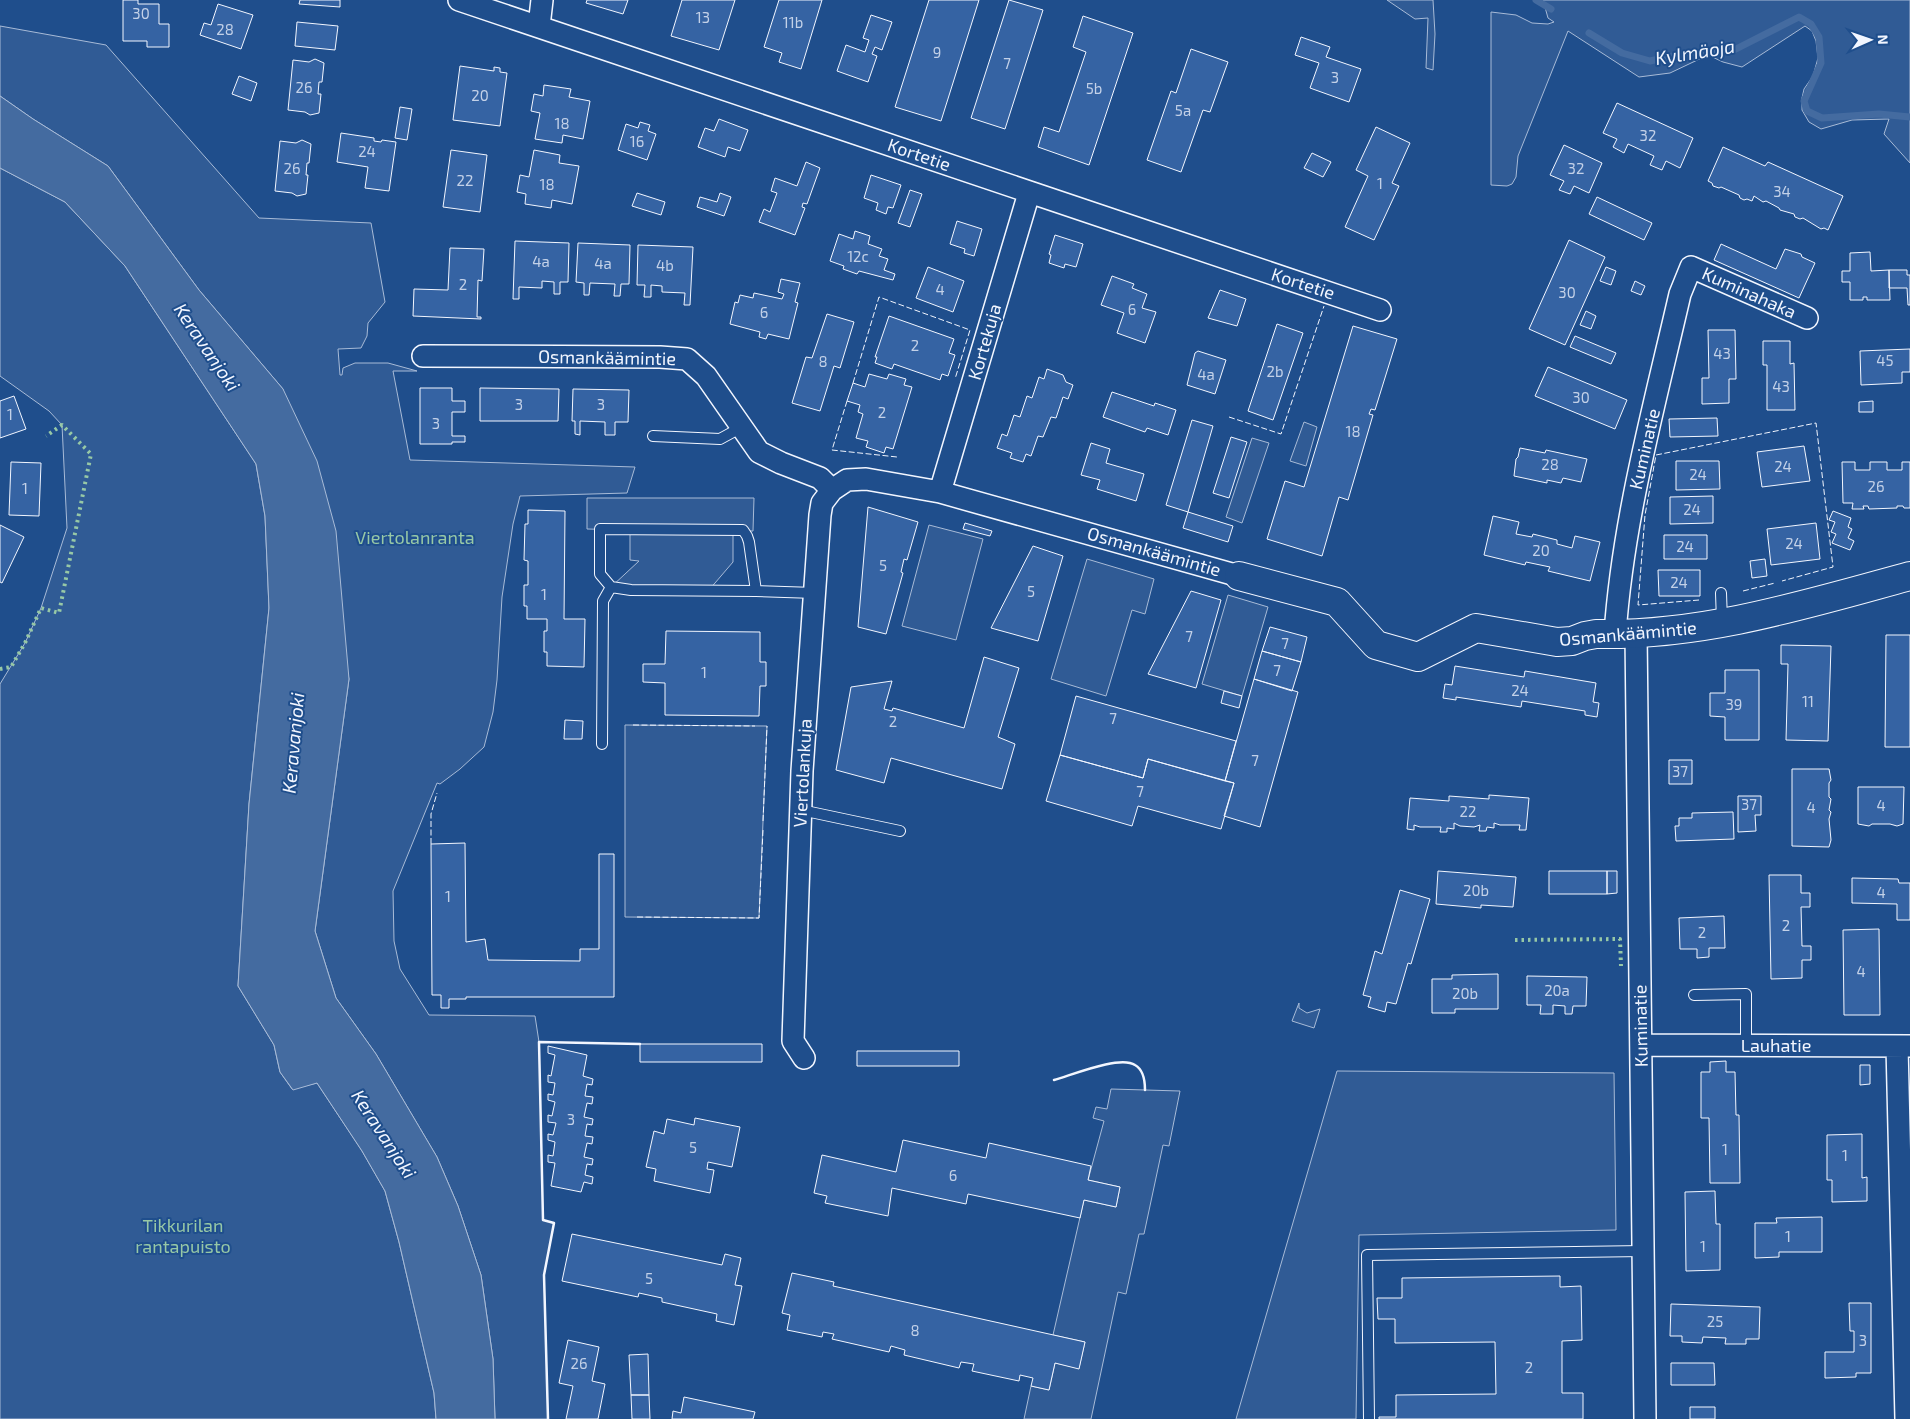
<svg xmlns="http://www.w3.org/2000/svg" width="1910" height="1419" font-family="'Exo 2',sans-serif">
<rect width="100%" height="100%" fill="#1f4e8c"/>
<path fill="#305b95" stroke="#a8bbd7" d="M1387 0H1433L1435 34 1433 70 1426 68 1428 18 1415 19Z
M1543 0H1910V163L1884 134 1889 119 1852 120 1821 129 1809 122 1802 110V98L1804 89 1813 76 1818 58 1816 41 1812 31 1805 26 1742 67 1723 62 1708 55 1670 73 1639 77 1568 31 1518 156 1516 177 1512 184 1507 186 1491 185V12L1516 15 1532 23 1548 24 1554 22 1548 18Z
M0 26 106 45 259 218 371 223 385 302 368 323 367 336 361 348 338 349 340 375H342L343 368 355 363H388L417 371H393L410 460 635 467 627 493 520 496 513 524 502 597 497 680 493 712 484 747 460 769 440 784 437 783 393 891 394 941 400 969 429 1015 535 1016 539 1042 543 1220 554 1223 544 1275 548 1419H495L493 1359 481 1275 458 1206 437 1157 376 1054 336 998 315 931 349 679 283 389 199 290 108 166 33 119 0 96Z
M0 168 65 202 125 266 256 464 265 516 269 608 249 804 238 986 274 1045 280 1072 292 1089 317 1083 362 1151 385 1191 399 1242 434 1393 436 1419H0V684L25 643 41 608 67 528 62 425 49 411 0 376Z
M1304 422 1317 427 1306 466 1290 461Z
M1252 438 1269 443 1242 523 1226 517Z
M587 498H754L753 531H733V562L709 590 611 587 639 561 630 560V530L587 529Z
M929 525 983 539 956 640 902 626Z
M1087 559 1154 579 1145 614 1132 610 1106 696 1051 679Z
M1228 595 1268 607 1242 696 1202 684Z
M625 725 767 726 759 918 625 917Z
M1299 1003V1008L1307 1013 1320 1009 1314 1028 1292 1021Z
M1337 1071 1614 1073 1616 1230 1359 1235 1356 1419H1236Z
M1111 1089 1180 1091 1169 1146 1163 1145 1144 1234H1139L1126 1294 1118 1292 1091 1419H1024L1031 1386 1049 1390 1055 1363 1079 1368 1085 1342 1053 1335 1084 1200 1116 1207 1120 1187 1088 1180 1104 1121 1093 1118 1096 1107 1107 1109Z"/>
<path fill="#446ba0" stroke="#a8bbd7" d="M0 96 33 119 108 166 199 290 283 389 317 461 336 531 349 679 315 931 336 998 376 1054 437 1157 458 1206 481 1275 493 1359 495 1419H436L434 1393 399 1242 385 1191 362 1151 317 1083 293 1090 280 1072 274 1045 238 986 249 804 269 608 265 516 256 464 125 266 65 202 0 168Z"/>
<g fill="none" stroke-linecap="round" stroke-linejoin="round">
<path stroke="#446ba0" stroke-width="7" d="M1536 0 1551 9
M1589 33 1622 53 1650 61 1687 53 1734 50 1799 17 1811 24 1819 37 1821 63 1804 101 1807 111 1822 118 1879 114 1910 117"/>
</g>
<path fill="#3563a3" stroke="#f2f6ff" d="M123 0H138V4H159V24H169V47H147V41H123Z
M300 0H340V7L299 4Z
M587 0H628L623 14 586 3Z
M682 0H735L719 50 671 36Z
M779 0H822L801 69 779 62 782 53 764 47Z
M929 0H979L941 121 895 107Z
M1009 0 1043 10 1005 129 971 118Z
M218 4 253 15 241 49 200 35 204 23 211 25Z
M871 15 892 22 882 50 875 47 872 54 877 56 868 82 837 71 846 45 865 52 869 40 863 38Z
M1083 16 1133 33 1089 165 1038 147 1044 127 1059 132 1086 52 1073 47Z
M297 22 338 26 335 50 295 46Z
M1301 37 1330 47 1326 57 1361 69 1349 102 1310 88 1319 63 1295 55Z
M1191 49 1228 62 1210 112 1203 110 1181 172 1147 160 1171 91 1176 93Z
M315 59 324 63 322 82H319L318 94H321L319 113 310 115 305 112 288 110 293 60 309 62Z
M460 66 494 71V67L500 68V72L507 73 500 126 453 120Z
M239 76 257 83 251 101 232 94Z
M544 85 571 89 569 97 590 101 583 139 563 135 562 143 535 139 540 113 531 111 534 94 543 96Z
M1617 103 1693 138 1680 168 1666 161 1662 170 1650 165 1654 156 1628 144 1624 153 1613 147 1617 139 1603 133Z
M400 107 412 109 407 140 395 138Z
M719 119 748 130 740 151 728 147 725 157 698 147 705 128 714 131Z
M640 122 650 125 648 131 656 134 647 160 618 150 626 124 638 128Z
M1376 127 1410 143 1392 183 1399 186 1374 240 1345 227 1368 176 1356 170Z
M341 133 374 138V141L381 142 382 140 396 142 389 191 365 188 368 167 337 162Z
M302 140 311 144 309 163H307L306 175H308L306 194 297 196 292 193 275 191 280 141 296 143Z
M1564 145 1602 163 1589 193 1574 186 1570 194 1559 190 1564 181 1550 175Z
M1723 147 1765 166 1768 162 1843 196 1828 230 1824 228 1821 229 1803 218 1800 219 1795 217 1794 214 1780 210 1779 208 1766 201 1763 202 1754 196 1752 201 1747 199 1744 200 1740 198 1739 195 1721 187 1719 188 1713 186 1712 183 1708 181Z
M451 150 487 155 480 212 443 207Z
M534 150 560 155 559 163 579 166 572 204 552 200 551 208 525 204 526 194 517 192 520 175 529 177Z
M1312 153 1331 162 1323 177 1304 168Z
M806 162 820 168 807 204 803 203 802 207 805 208 795 235 759 222 764 209 770 212 777 193 771 191 775 178 797 186Z
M871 175 901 185 893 208 888 207 886 214 876 210 878 203 864 198Z
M910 190 922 194 910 227 898 223Z
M637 193 665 202 661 215 632 206Z
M720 193 731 197 724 216 697 207 700 197 717 202Z
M1597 197 1652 223 1644 240 1589 214Z
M957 221 982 229 974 256 964 253 965 249 950 244Z
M855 231 870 236 868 244 882 249 879 256 888 259 884 270 895 274 893 280 859 271 857 274 843 269 844 266 830 261 839 234 853 239Z
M1055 235 1083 244 1076 267 1065 264 1064 268 1049 263 1051 255 1049 254Z
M1569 240 1605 257 1565 345 1529 329Z
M515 241 569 243 568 282H560V294H554V282L542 281V288L519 287V299H513Z
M578 243 630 245 629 284H621L620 296H614L615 284 590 283 589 295H584V283L576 282Z
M1721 244 1776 269 1785 249 1801 254 1802 257 1815 263 1799 298 1714 260Z
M638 245 693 247 690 305H684L685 293 662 292V286L651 285V297H644L645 285H637Z
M450 248 484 249 482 281 478 280 477 317H481V319L413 316 414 289 448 290Z
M1870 252 1871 271 1889 270 1890 300H1867V297H1863V300H1850V282H1842V271H1850V253Z
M928 267 964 281 953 312 916 298Z
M1606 267 1616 271 1611 285 1600 281Z
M1889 270H1907V275H1910V305H1908L1907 288H1889Z
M1112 276 1134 284 1132 288 1147 294 1142 308 1156 312 1145 343 1117 333 1124 313 1101 305Z
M781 279 800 283 795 302 798 303 789 339 768 334 766 339 759 337 760 332 730 324 735 302 738 303 740 295 753 298 754 293 782 299 784 294 778 292Z
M1635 281 1645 286 1641 295 1631 291Z
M1220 290 1246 299 1237 326 1208 318Z
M1586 311 1596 316 1591 329 1580 325Z
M827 314 854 322 840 368 834 366 820 411 792 403 806 357 812 358Z
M889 316 954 339 949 353 955 355 948 376 942 374 940 380 894 364 892 369 875 363 877 357H875Z
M1277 324 1303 333 1273 420 1248 411Z
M1353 326 1397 339 1375 410 1371 409 1369 414 1373 415 1348 500 1339 497 1322 556 1267 539 1285 481 1304 487Z
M1708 330H1735L1736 379H1729V403L1702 404V378H1709Z
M1575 336 1616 353 1611 364 1570 347Z
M1763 341H1790V364L1794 363 1795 410H1767V365H1763Z
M1910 349V372H1902V383L1861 385 1860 351Z
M1198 351 1226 360 1215 394 1187 385 1195 353Z
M1548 367 1627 400 1615 429 1535 396Z
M1047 369 1063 375 1066 382 1073 385 1068 399 1063 397 1056 418 1051 417 1043 437 1038 436 1031 456 1026 454 1023 462 1010 458 1012 453 997 448 1002 434 1007 436 1014 415 1020 417 1027 396 1032 398 1039 377 1044 379Z
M869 374 887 379 889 374 906 379 904 385 912 387 893 449 886 447 884 453 866 447 868 441 856 438 863 414 858 412 860 405 847 401 853 383 865 387Z
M420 388H452V401H465V412H452V436H465V442H452V444H420Z
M480 388 559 389 558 421H480Z
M573 389 629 390 628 422H615V435H605V422L580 421V435L575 434V421H572Z
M1112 392 1154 406 1155 403 1176 410 1168 435 1147 428 1145 432 1103 417Z
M14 396 26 429 0 438V401Z
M1873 401V412H1859V402Z
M1717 418 1718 436 1670 437 1669 419Z
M1192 420 1213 426 1188 512 1166 505Z
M1231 437 1247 442 1229 498 1213 493Z
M1091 443 1110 449 1106 463 1144 474 1136 501 1097 489 1100 480 1081 475Z
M1804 446 1810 481 1762 487 1757 452Z
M1520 448 1545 453 1546 450 1587 459 1581 482 1563 478 1561 483 1547 480V483L1514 476 1516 459 1518 457Z
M1676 461H1719L1720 489 1676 490Z
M11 462 41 463 39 516 9 515Z
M1842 462H1855V470H1870V462H1887V470H1902V462H1910V508H1904L1903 506H1897V508L1869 509 1868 506H1863L1864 509H1852L1853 503H1843Z
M1713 496V523L1670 524V497Z
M868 507 918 522 907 560 904 559 901 572 903 573 886 634 858 627Z
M528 510 565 511 564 619H585L584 667 547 666V652H544V631H547V619H527V606H524V585H528V561L524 560 525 524H528Z
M1833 511 1851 518 1848 527 1852 529 1848 538 1854 541 1850 550 1832 543 1836 534 1831 532 1835 522 1829 520Z
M1188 512 1233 526 1228 542 1183 528Z
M1493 516 1519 522 1516 534 1532 537 1533 534 1557 540V544L1572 548 1575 536 1600 542 1590 581 1548 571 1550 567 1526 562 1525 565 1484 555Z
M965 523 992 531 990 536 963 529Z
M1816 523 1820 559 1771 565 1767 529Z
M0 525 24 537 2 583 0 582Z
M1664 535H1707V559H1664Z
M1033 546 1063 556 1038 641 991 628Z
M1765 559 1767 576 1752 578 1750 561Z
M1658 570H1700V596H1659Z
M1191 591 1221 600 1196 688 1148 674Z
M1270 627 1307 637 1301 662 1262 651Z
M666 631 760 632V662H766V686H760L759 716 665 715V683L643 682V664H665Z
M1886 635H1910V747H1885Z
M1781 645 1831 646 1828 741 1786 740 1788 664H1781Z
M1262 651 1301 662 1292 691 1254 679Z
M984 657 1019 668 998 737 1015 744 1002 789 891 758 884 783 836 770 851 687 892 681 884 709 892 711 893 708 964 728Z
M1455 666 1524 677 1525 671 1596 683 1593 702 1599 703 1597 717 1585 715V711L1522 701 1521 707 1456 697V700L1443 698 1445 684 1452 685Z
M1725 670H1759V740H1725V717L1710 716V693H1725Z
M1254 679 1298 692 1260 827 1224 816 1234 783 1225 781Z
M1224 691 1242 696 1239 708 1221 703Z
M1076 696 1236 741 1225 781 1148 759 1143 778 1060 755Z
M565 720 583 721 582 739H564Z
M1060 755 1143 778 1148 759 1234 783 1221 829 1138 806 1132 826 1046 801Z
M1669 760H1692V784H1669Z
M1792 769H1829L1831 780 1829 783V797L1831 799 1829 810 1831 812 1829 819 1831 840 1829 847 1792 846Z
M1858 787H1904L1903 824 1897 826 1890 824H1872L1869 826 1858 824Z
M1489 795 1529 798 1526 830H1519L1520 825H1500L1494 823V828L1487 827 1486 831H1479L1480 825 1474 827 1460 826 1454 823V829L1447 828V832H1440L1441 827H1420L1414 825V830L1407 829 1410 798 1449 801V796L1489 799Z
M1738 796H1761V815H1755L1756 831 1738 832Z
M1733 812 1734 839 1676 841 1675 826H1679V818H1692V813Z
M465 843 466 942 485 939 488 960 580 961V949H599V854H614V997H466V999H449V1008H441V995H432L431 844Z
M1438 871 1516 877 1513 907 1481 905V908L1436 904Z
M1549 871H1607V894H1549Z
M1607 871H1617V893L1607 894Z
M1769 875H1801V893H1810V907H1801L1802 946H1811V960H1802V978L1771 979Z
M1852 878 1898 879 1899 883H1910V920H1897V904L1852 903Z
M1400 890 1430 899 1411 964 1408 963 1396 1004 1387 1002 1385 1012 1368 1007 1371 997 1363 995 1375 951 1382 954Z
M1724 916 1725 948H1709V957L1697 958V949H1680L1679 918Z
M1879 929 1880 1015H1844L1843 930Z
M1498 974V1009H1455V1013H1432V979H1452V975Z
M1527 976 1587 977 1586 1006H1573L1572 1014H1565V1006L1553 1005V1014H1540L1541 1005H1527Z
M640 1044H762V1062H640Z
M548 1046 587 1055 583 1076 593 1079 592 1085 587 1084 585 1096 593 1097 592 1104 587 1103 584 1117 593 1119 592 1125 587 1124 585 1136 593 1137 592 1144 587 1143 584 1157 593 1159 592 1165 587 1164 585 1175 593 1177 592 1184 584 1182 581 1192 551 1186 555 1163 548 1162V1155L553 1156 555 1142 548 1140V1134L553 1135 556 1123 548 1122V1115L552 1116 555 1102 548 1100V1094L553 1095 555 1083 548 1082V1075L551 1076 555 1055 548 1053Z
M857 1051H959V1066H857Z
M1726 1061V1072H1735L1736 1115H1739L1740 1183H1710L1709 1118H1701V1072H1710V1062Z
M1860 1065H1870V1084L1860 1085Z
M695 1118 740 1127 732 1167 708 1162 707 1169 714 1170 710 1193 654 1181 656 1169 646 1167 654 1131 664 1134 667 1119 694 1125Z
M1862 1134V1178L1867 1177V1201L1832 1202V1180H1827V1135Z
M903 1140 986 1158 989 1143 1091 1166 1088 1180 1120 1187 1116 1207 1084 1200 1080 1218 968 1194 966 1204 892 1188 888 1216 825 1203 827 1196 814 1193 822 1155 896 1172Z
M1715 1191 1716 1224H1720V1270L1686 1271 1685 1192Z
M1822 1217V1252H1779V1257L1755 1258V1223H1777L1776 1218Z
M572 1234 722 1265 725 1254 741 1258 735 1285 742 1286 734 1325 716 1321 717 1314 662 1302V1298L639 1293 638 1297 562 1281Z
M792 1273 834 1282 833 1286 1085 1342 1079 1369 1055 1363 1049 1390 1031 1386 1033 1378 1020 1375 1019 1381 972 1371 974 1364 961 1362 959 1368 904 1355 905 1350 891 1346 889 1352 832 1339 834 1334 823 1332 822 1337 787 1330 790 1315 782 1313Z
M1560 1276V1287L1581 1286 1582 1340 1562 1341V1393H1583V1419H1379V1417H1396V1395L1496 1394 1495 1342 1395 1343V1319H1378L1377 1298H1402V1278Z
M1849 1303H1871V1373H1856V1377L1825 1378V1352H1854V1331H1850Z
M1671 1304 1760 1307 1759 1339H1746V1344H1725L1726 1338 1703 1337 1702 1343 1682 1342V1336H1670Z
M568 1340 599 1347 592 1381 605 1384 598 1419H566L573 1386 559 1383Z
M648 1354 649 1395H631L629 1355Z
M1671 1363H1714L1715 1385H1671Z
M631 1395H649L650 1419H632Z
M684 1397 755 1412 753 1419H672L673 1411 681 1413Z
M1690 1407H1715V1419H1690Z"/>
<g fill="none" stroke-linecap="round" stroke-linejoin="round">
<g stroke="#f2f6ff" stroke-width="12">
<path id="lane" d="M653 436 720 439 742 427
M756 591 631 590 611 587 600 574V529L743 530 747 536 749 542 756 591 815 593
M1721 593 1722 621
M602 744 603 601 611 587
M801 810 900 831
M1694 995 1746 994V1046
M1369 1419 1367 1255 1643 1251"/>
</g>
<g stroke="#f2f6ff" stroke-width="24">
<path id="street" d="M459 0 1380 310
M539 26 542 0
M423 356 660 357 687 359 706 376 759 452 781 463 820 478 832 490
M940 492 1029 193
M1636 633 1645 1419
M1615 634C1623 519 1654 407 1680 294L1691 267 1807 318
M1641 1045 1910 1046
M1897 1046 1906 1419
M804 1058 793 1041 802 771 820 515 822 503 832 490 847 480 866 479 940 492 1239 576"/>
</g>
<g stroke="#f2f6ff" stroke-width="30">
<path id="secondary" d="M1239 576 1337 602 1376 645 1418 657 1476 628 1557 642 1572 641 1585 636 1596 634C1705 636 1807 604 1910 576"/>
</g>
<use href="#lane" stroke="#1f4e8c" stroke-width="10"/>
<use href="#street" stroke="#1f4e8c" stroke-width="21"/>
<use href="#secondary" stroke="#1f4e8c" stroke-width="28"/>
<path stroke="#97c8a6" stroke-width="4" stroke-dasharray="2.5 4" stroke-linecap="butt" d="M0 669 11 667 25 643 41 608 59 613 91 454 62 425 46 436
M1515 940 1620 939 1621 966"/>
<path stroke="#f2f6ff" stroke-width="1" stroke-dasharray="6 2.5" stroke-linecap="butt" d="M853 383 879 297 970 330 955 379
M847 401 832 450 897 457
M1229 417 1281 434 1324 306
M1743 591 1775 583
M1699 600 1638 605 1645 515 1656 455 1816 423 1833 567 1782 581
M633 725 755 726
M763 821 767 726
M431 844V814L437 793
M637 917 759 918 763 830"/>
<path stroke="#f2f6ff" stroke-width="2.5" d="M1054 1080C1072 1075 1120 1055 1135 1065 1144 1070 1145 1081 1145 1090
M548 1419 544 1275 554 1223 543 1220 539 1042 640 1044"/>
</g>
<g text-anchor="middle" stroke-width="4" stroke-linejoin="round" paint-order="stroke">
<g font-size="15" fill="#c3d1e8">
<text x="141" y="19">30</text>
<text x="703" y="23">13</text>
<text x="793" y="28">11b</text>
<text x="225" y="35">28</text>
<text x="937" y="58">9</text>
<text x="1007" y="69">7</text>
<text x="1335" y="83">3</text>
<text x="304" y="93">26</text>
<text x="1094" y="94">5b</text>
<text x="480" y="101">20</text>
<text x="1183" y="116">5a</text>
<text x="562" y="129">18</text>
<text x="1648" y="141">32</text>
<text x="637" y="147">16</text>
<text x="367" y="157">24</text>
<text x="292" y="174">26</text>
<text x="1576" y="174">32</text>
<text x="465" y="186">22</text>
<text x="1380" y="189">1</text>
<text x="547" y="190">18</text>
<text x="1782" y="197">34</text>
<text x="858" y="262">12c</text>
<text x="541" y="267">4a</text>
<text x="603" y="269">4a</text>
<text x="665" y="271">4b</text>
<text x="463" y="290">2</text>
<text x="940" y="295">4</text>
<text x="1567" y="298">30</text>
<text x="1132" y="315">6</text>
<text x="764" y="318">6</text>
<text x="915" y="351">2</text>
<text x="1722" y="359">43</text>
<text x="1885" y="366">45</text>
<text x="823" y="367">8</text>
<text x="1275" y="377">2b</text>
<text x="1206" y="380">4a</text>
<text x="1781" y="392">43</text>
<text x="1581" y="403">30</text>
<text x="519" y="410">3</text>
<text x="601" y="410">3</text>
<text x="882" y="418">2</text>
<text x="10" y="420">1</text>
<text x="436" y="429">3</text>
<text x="1353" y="437">18</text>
<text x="1550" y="470">28</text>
<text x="1783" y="472">24</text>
<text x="1698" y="480">24</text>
<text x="1876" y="492">26</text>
<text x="25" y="494">1</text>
<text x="1692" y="515">24</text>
<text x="1794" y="549">24</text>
<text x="1685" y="552">24</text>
<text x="1541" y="556">20</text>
<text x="883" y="571">5</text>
<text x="1679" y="588">24</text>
<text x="1031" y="597">5</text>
<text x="544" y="600">1</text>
<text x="1189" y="642">7</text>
<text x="1285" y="649">7</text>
<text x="1277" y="676">7</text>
<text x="704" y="678">1</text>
<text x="1520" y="696">24</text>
<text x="1808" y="707">11</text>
<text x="1734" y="710">39</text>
<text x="1113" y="724">7</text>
<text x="893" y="727">2</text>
<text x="1255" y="766">7</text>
<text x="1680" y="777">37</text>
<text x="1140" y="797">7</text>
<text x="1749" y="810">37</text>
<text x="1881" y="811">4</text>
<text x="1811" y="813">4</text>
<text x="1468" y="817">22</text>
<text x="1476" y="896">20b</text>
<text x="1881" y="898">4</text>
<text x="448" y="902">1</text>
<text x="1786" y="931">2</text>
<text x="1702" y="938">2</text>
<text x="1861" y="977">4</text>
<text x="1557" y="996">20a</text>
<text x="1465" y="999">20b</text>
<text x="571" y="1125">3</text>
<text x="693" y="1153">5</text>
<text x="1725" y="1155">1</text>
<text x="1845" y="1161">1</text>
<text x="953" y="1181">6</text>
<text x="1788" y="1242">1</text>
<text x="1703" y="1252">1</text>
<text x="649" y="1284">5</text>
<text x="1715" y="1327">25</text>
<text x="915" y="1336">8</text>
<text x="1863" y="1346">3</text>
<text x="579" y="1369">26</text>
<text x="1529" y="1373">2</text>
</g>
<g font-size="18" fill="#f2f6ff" stroke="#1f4e8c">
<text transform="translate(919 155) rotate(19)" y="6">Kortetie</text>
<text transform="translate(1303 284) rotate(18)" y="6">Kortetie</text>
<text transform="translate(1749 293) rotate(24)" y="6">Kuminahaka</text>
<text transform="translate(985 342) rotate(-74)" y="6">Kortekuja</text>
<text transform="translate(607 358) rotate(1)" y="6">Osmankäämintie</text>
<text transform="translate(1645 449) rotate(-77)" y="6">Kuminatie</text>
<text transform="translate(1154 552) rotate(16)" y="6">Osmankäämintie</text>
<text transform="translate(1628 634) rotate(-5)" y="6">Osmankäämintie</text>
<text transform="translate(803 773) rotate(-87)" y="6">Viertolankuja</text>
<text transform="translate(1641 1026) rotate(-91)" y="6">Kuminatie</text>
<text x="1776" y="1052">Lauhatie</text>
</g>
<g font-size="18" fill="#97c8a6" stroke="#1f4e8c">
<text x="415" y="544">Viertolanranta</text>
<text x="183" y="1232">Tikkurilan<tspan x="183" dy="21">rantapuisto</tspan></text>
</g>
<g font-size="19" font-style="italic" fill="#f2f6ff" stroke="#1f4e8c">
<text transform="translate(1695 52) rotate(-9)" y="7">Kylmäoja</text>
<text transform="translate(207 347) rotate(56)" y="7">Keravanjoki</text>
<text transform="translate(293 743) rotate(-85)" y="7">Keravanjoki</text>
<text transform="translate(384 1134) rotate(57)" y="7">Keravanjoki</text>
</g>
</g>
<g transform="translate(1870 40) rotate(88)" stroke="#1f4e8c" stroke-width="4" paint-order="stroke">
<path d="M0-4L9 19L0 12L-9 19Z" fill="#f2f6ff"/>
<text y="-8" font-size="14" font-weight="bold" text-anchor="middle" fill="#f2f6ff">N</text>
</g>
</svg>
